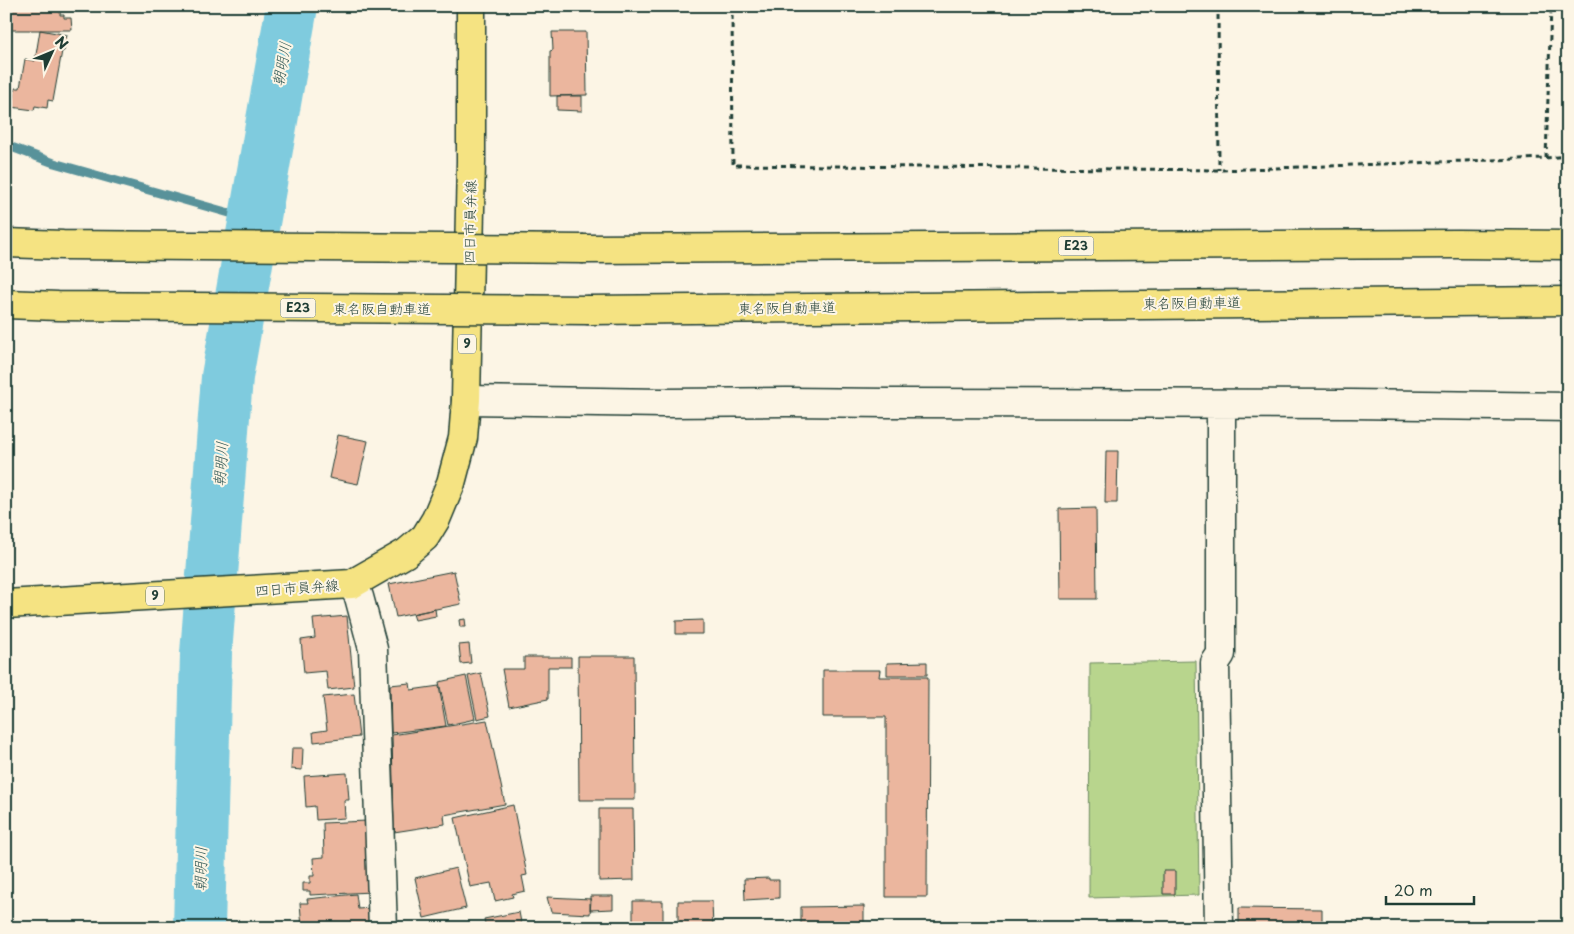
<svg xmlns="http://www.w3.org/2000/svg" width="1574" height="934" font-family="'Playpen Sans','Klee One',sans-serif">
<rect width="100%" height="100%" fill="#fcf5e5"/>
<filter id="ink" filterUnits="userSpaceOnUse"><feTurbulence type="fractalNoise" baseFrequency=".02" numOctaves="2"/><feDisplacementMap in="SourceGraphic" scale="10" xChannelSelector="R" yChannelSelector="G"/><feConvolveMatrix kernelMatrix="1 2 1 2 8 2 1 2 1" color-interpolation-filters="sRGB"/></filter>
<g filter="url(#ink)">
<path fill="#b8d58d" stroke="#6c8960" d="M1196 661 1199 895 1089 898 1090 663Z"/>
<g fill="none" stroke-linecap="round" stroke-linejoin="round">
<path stroke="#59929a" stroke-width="9" d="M6 145 54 163 254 220"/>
<path stroke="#7fcbde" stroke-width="52" d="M199 928 206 654 227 377 292 6"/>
</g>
<path fill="#ebb69e" stroke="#1f3d34" d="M10 6H61L60 15H64V18H71L72 30H6Z
M40 30 67 35 64 51H62L53 101 48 100 47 108 35 106 34 110 11 107 15 88H20L25 59 35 61Z
M552 32H586L587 95 550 96V51L553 50Z
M557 96H582V111L557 110Z
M6 106 13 109 7 123 6 122Z
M338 435 368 441 358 484 329 478Z
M1106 451H1118L1117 503H1105Z
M1096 508 1097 599H1060L1059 509Z
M454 571 461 604 396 617 389 584Z
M435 609 436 616 415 620 413 614Z
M347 616 354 687 328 690 326 671 304 673 301 640 315 638 313 619Z
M465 619 466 627H460L459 620Z
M703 620V634H676V621Z
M469 644 471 663 461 664 459 645Z
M578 656H634L635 800H579Z
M524 657H571V667H548V699L509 707 502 669H524Z
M927 662V675H887V663Z
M823 670H880L879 677H928L927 897H886V717H823Z
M481 673 490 716 477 719 468 676Z
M466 676 475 719 448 725 439 682Z
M410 683 411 690 439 686 446 726 391 733 390 685Z
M354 694 359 737 314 742 313 732 327 730 323 697Z
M487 720 505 804 444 815 445 824 394 832 392 735Z
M292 748H303L302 770 291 769Z
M347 773 349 800H344L345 818 316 820 315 806 306 807 304 776Z
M513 805 527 875 522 876 525 891 512 894 513 897 495 901 491 883 470 887 455 818Z
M599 809H633L634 880 599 881Z
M367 821 372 892 310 895V891H303V883H310V876H314L313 858 324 857 323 823Z
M456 868 466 908 424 918 415 878Z
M1163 871H1175V894H1163Z
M769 878V880H779V898L745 900 744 879Z
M356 894 358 909 371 908 373 928H302L300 903H308L307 899Z
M590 896H613V909L590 910Z
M547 897 591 899 590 914 551 912Z
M633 901H663V922L633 921Z
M678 901H712L713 928H678Z
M864 906V928H801V907Z
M1239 908 1322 909V928H1239Z
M519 912 522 928H486L484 919Z"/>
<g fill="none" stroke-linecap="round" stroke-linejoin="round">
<g stroke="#1f3d34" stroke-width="31">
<path id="minor" d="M466 400 663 403 787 402 889 403 1351 404 1568 407
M352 584 359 597 373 649 383 928
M1219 928 1215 663 1221 654V404"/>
</g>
<g stroke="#1f3d34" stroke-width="31">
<path id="major" d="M6 604 352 584 406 553 425 537 436 519 451 483 463 438 466 400 471 161V6"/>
</g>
<g stroke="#1f3d34" stroke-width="31">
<path id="highway" d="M584 249 1458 244 1568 245
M589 310 1568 301"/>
</g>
<path stroke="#1f3d34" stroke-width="3" stroke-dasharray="5 4" stroke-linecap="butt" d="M732 6 733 165 1219 170 1546 158 1568 156
M1218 6 1219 170
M1546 158 1551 6"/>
<use href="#minor" stroke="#fcf5e5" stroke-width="28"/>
<use href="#major" stroke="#f5e382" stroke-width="28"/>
<use href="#highway" stroke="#f5e382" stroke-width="28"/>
<g stroke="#1f3d34" stroke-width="31" stroke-linecap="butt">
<path id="highway-bridge" d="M6 243 63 245 584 249
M6 304 58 306 589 310"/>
</g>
<use href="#highway-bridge" stroke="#f5e382" stroke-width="28"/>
</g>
</g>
<g text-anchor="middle" stroke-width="4" stroke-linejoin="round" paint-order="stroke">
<g fill="#fcf5e5" stroke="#617469" stroke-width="1">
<rect x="1058.5" y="236.5" width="35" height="19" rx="4"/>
<rect x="280.5" y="298.5" width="35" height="19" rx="4"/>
<rect x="458" y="334.5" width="18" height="19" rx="4"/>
<rect x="146" y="586.5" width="18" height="19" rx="4"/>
</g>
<g font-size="12" font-weight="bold" fill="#1f3d34">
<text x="1076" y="250">E23</text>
<text x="298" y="312">E23</text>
<text x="467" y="348">9</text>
<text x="155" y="600">9</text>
</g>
<g font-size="14" fill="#1f3d34" stroke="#fcf5e5">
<text transform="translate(470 222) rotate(-89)" y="5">四日市員弁線</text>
<text transform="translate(1192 303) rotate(-1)" y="5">東名阪自動車道</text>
<text transform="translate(787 308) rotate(-1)" y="5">東名阪自動車道</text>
<text x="382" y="314">東名阪自動車道</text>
<text transform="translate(297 588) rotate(-4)" y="5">四日市員弁線</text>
</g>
<g font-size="15" font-style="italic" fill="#325956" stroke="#fcf5e5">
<text transform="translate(282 64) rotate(-80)" y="5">朝明川</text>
<text transform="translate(221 464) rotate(-86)" y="5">朝明川</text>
<text transform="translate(201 869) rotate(-89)" y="5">朝明川</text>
</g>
</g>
<rect width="1574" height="934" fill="none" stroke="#fcf5e5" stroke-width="25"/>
<rect x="12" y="12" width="1549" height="909" fill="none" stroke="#1f3d34" stroke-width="2" filter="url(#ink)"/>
<g transform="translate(52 52) rotate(46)" stroke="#fcf5e5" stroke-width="4" paint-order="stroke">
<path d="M0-4L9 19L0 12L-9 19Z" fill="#1f3d34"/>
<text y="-8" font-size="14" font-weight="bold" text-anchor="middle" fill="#1f3d34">N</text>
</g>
<path d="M1386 896v8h88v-8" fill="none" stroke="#1f3d34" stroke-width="2.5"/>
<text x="1394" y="896" font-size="15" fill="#1f3d34" stroke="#fcf5e5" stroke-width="4" paint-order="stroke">20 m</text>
</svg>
